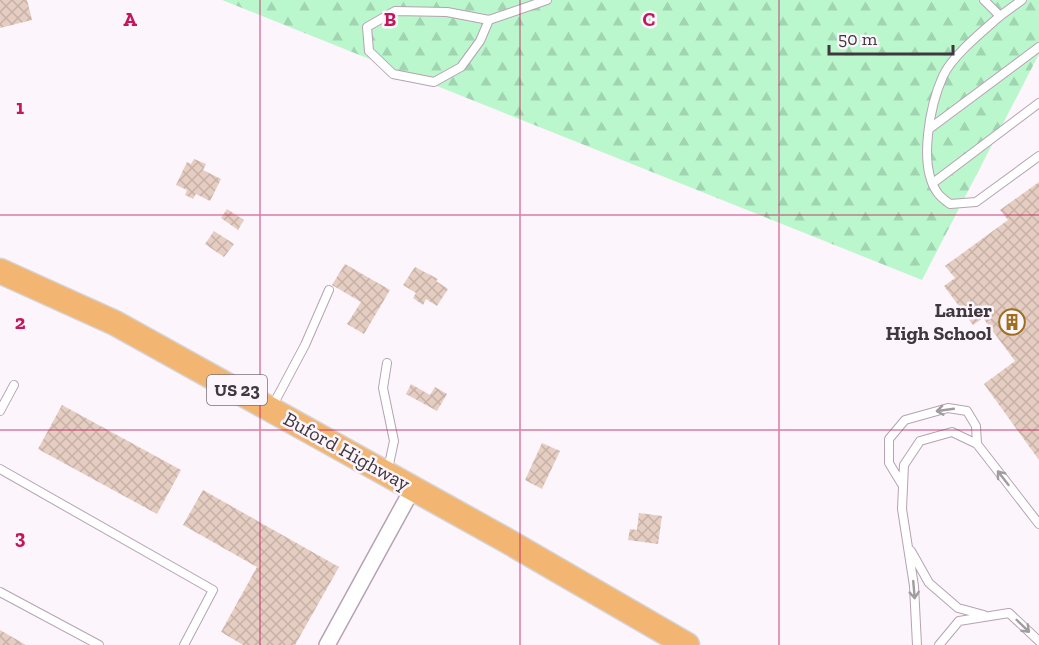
<svg xmlns="http://www.w3.org/2000/svg" width="1039" height="645" font-family="'Zilla Slab',serif">
<defs>
<pattern id="forest-firs" width="22" height="20" patternUnits="userSpaceOnUse" patternTransform="scale(1.5)"><rect width="22" height="20" fill="#baf7cc"/><path d="M5 1l3.5 6h-7zM16 11l3.5 6h-7z" fill="#a1d4b0"/></pattern>
<pattern id="building-cross-hatch" width="8" height="8" patternUnits="userSpaceOnUse" patternTransform="scale(1.5)"><rect width="8" height="8" fill="#e6cdc1"/><path d="M0 0l8 8M0 8l8-8" fill="none" stroke="#c6b1a7"/></pattern>
</defs>
<rect width="100%" height="100%" fill="#fdf5fc"/>
<path fill="url(#forest-firs)" d="M222 0H1039V54L922 280Z"/>
<path fill="url(#building-cross-hatch)" d="M0 0H27L32 20 0 28Z
M194 159 206 164 203 170 221 179 210 201 196 194 193 199 185 195 187 190 176 185 187 162 191 164Z
M1039 182V460L984 384 1015 361 983 318 973 325 944 286 955 278 945 266 1008 220 1000 210Z
M227 209 244 220 238 230 221 218Z
M214 231 234 244 224 257 205 244Z
M345 264 390 290 364 334 347 324 361 302 332 285Z
M415 267 438 279 436 281 448 289 437 306 426 299 423 305 413 298 416 293 403 285Z
M411 384 430 395 435 387 447 394 437 411 406 394Z
M62 405 181 470 157 514 38 449Z
M542 443 560 451 542 489 525 480Z
M203 490 339 567 295 645H243L221 632 257 567 183 525Z
M639 513 662 516 658 544 628 540 630 529 637 530Z
M0 630 26 645H0Z"/>
<g fill="none" stroke-linecap="round" stroke-linejoin="round">
<g stroke="#b6a2b3" stroke-width="10">
<path id="service" d="M984 0 1000 16 1022 0
M1000 16C983 31 952 56 943 76 930 105 918 165 937 192 940 197 946 201 950 204L976 202 1039 156
M489 20 480 41 461 67 434 82 393 74 369 51 367 27 395 11 447 12 489 20 547 0
M929 129 1039 47
M933 183 1039 103
M387 363 383 388 394 441 388 469
M272 407 305 345 329 290
M0 411 14 385
M0 469 213 590 184 645
M903 486 889 463V439L905 420 948 408 967 411 976 426 977 444
M911 551 929 583 958 608 984 615
M0 592 99 645
M917 645 914 586 902 509 904 465 920 441 952 432 977 444 1039 524
M939 645 959 621 1009 613 1039 641"/>
</g>
<g stroke="#b6a2b3" stroke-width="18">
<path id="minor" d="M327 645 413 488"/>
</g>
<g stroke="#d5d3d5" stroke-width="27">
<path id="primary" d="M0 271 115 323 504 539 687 645"/>
</g>
<use href="#service" stroke="#fff" stroke-width="8"/>
<use href="#minor" stroke="#fff" stroke-width="15"/>
<use href="#primary" stroke="#f3b572" stroke-width="24"/>
</g>
<defs><path id="oneway-shaft" d="M-6 0H5M1.5-3L5.5 0L1.5 3" fill="none" stroke-width="1.6" stroke-linecap="round" stroke-linejoin="round" transform="scale(1.5)"/></defs>
<g stroke="#a09c9f">
<use href="#oneway-shaft" transform="translate(945 410) rotate(172)"/>
<use href="#oneway-shaft" transform="translate(1003 478) rotate(-128)"/>
<use href="#oneway-shaft" transform="translate(914 590) rotate(85)"/>
<use href="#oneway-shaft" transform="translate(1023 626) rotate(44)"/>
</g>
<path fill="none" stroke="#c2185b" stroke-width="1.5" stroke-opacity="0.55" d="M260 0V645M520 0V645M779 0V645M0 215H1039M0 430H1039"/>
<defs>
<g id="building-ring" transform="scale(1.35)"><circle r="9.5" fill="#fdf5fc" stroke="#9e6f21" stroke-width="1.5"/><path d="M-4-6H4V6H1V3H-1V6H-4ZM-2.5-4.3h1.7v1.8h-1.7ZM.8-4.3h1.7v1.8H.8ZM-2.5-1h1.7V.8h-1.7ZM.8-1h1.7V.8H.8Z" fill="#9e6f21"/></g>
</defs>
<g fill-rule="evenodd">
<use href="#building-ring" x="1012" y="322"/>
</g>
<g text-anchor="middle" stroke-width="5" stroke-linejoin="round" paint-order="stroke">
<rect fill="#fdf5fc" stroke="#797178" stroke-width="1.5" x="207" y="375" width="60" height="30" rx="4.5"/>
<g font-size="18" font-weight="bold" fill="#40383f">
<text x="237" y="396">US 23</text>
</g>
<g font-size="20" font-weight="bold" fill="#40383f" stroke="#fdf5fc" text-anchor="end">
<text x="992" y="317">Lanier<tspan x="992" dy="23">High School</tspan></text>
</g>
<g font-size="20" fill="#40383f" stroke="#fdf5fc">
<text transform="translate(347 451) rotate(29)" y="7">Buford Highway</text>
</g>
</g>
<g font-size="20" text-anchor="middle" font-weight="bold" fill="#c2185b" stroke="#fdf5fc" stroke-width="5" stroke-linejoin="round" paint-order="stroke">
<text x="130" y="26">A</text>
<text x="390" y="26">B</text>
<text x="649" y="26">C</text>
<text x="20" y="114">1</text>
<text x="20" y="329">2</text>
<text x="20" y="544">3</text>
</g>
<path d="M829 45v9h124v-9" fill="none" stroke="#40383f" stroke-width="3"/>
<text x="838" y="45" font-size="18" fill="#40383f" stroke="#fdf5fc" stroke-width="4.5" paint-order="stroke">50 m</text>
</svg>
